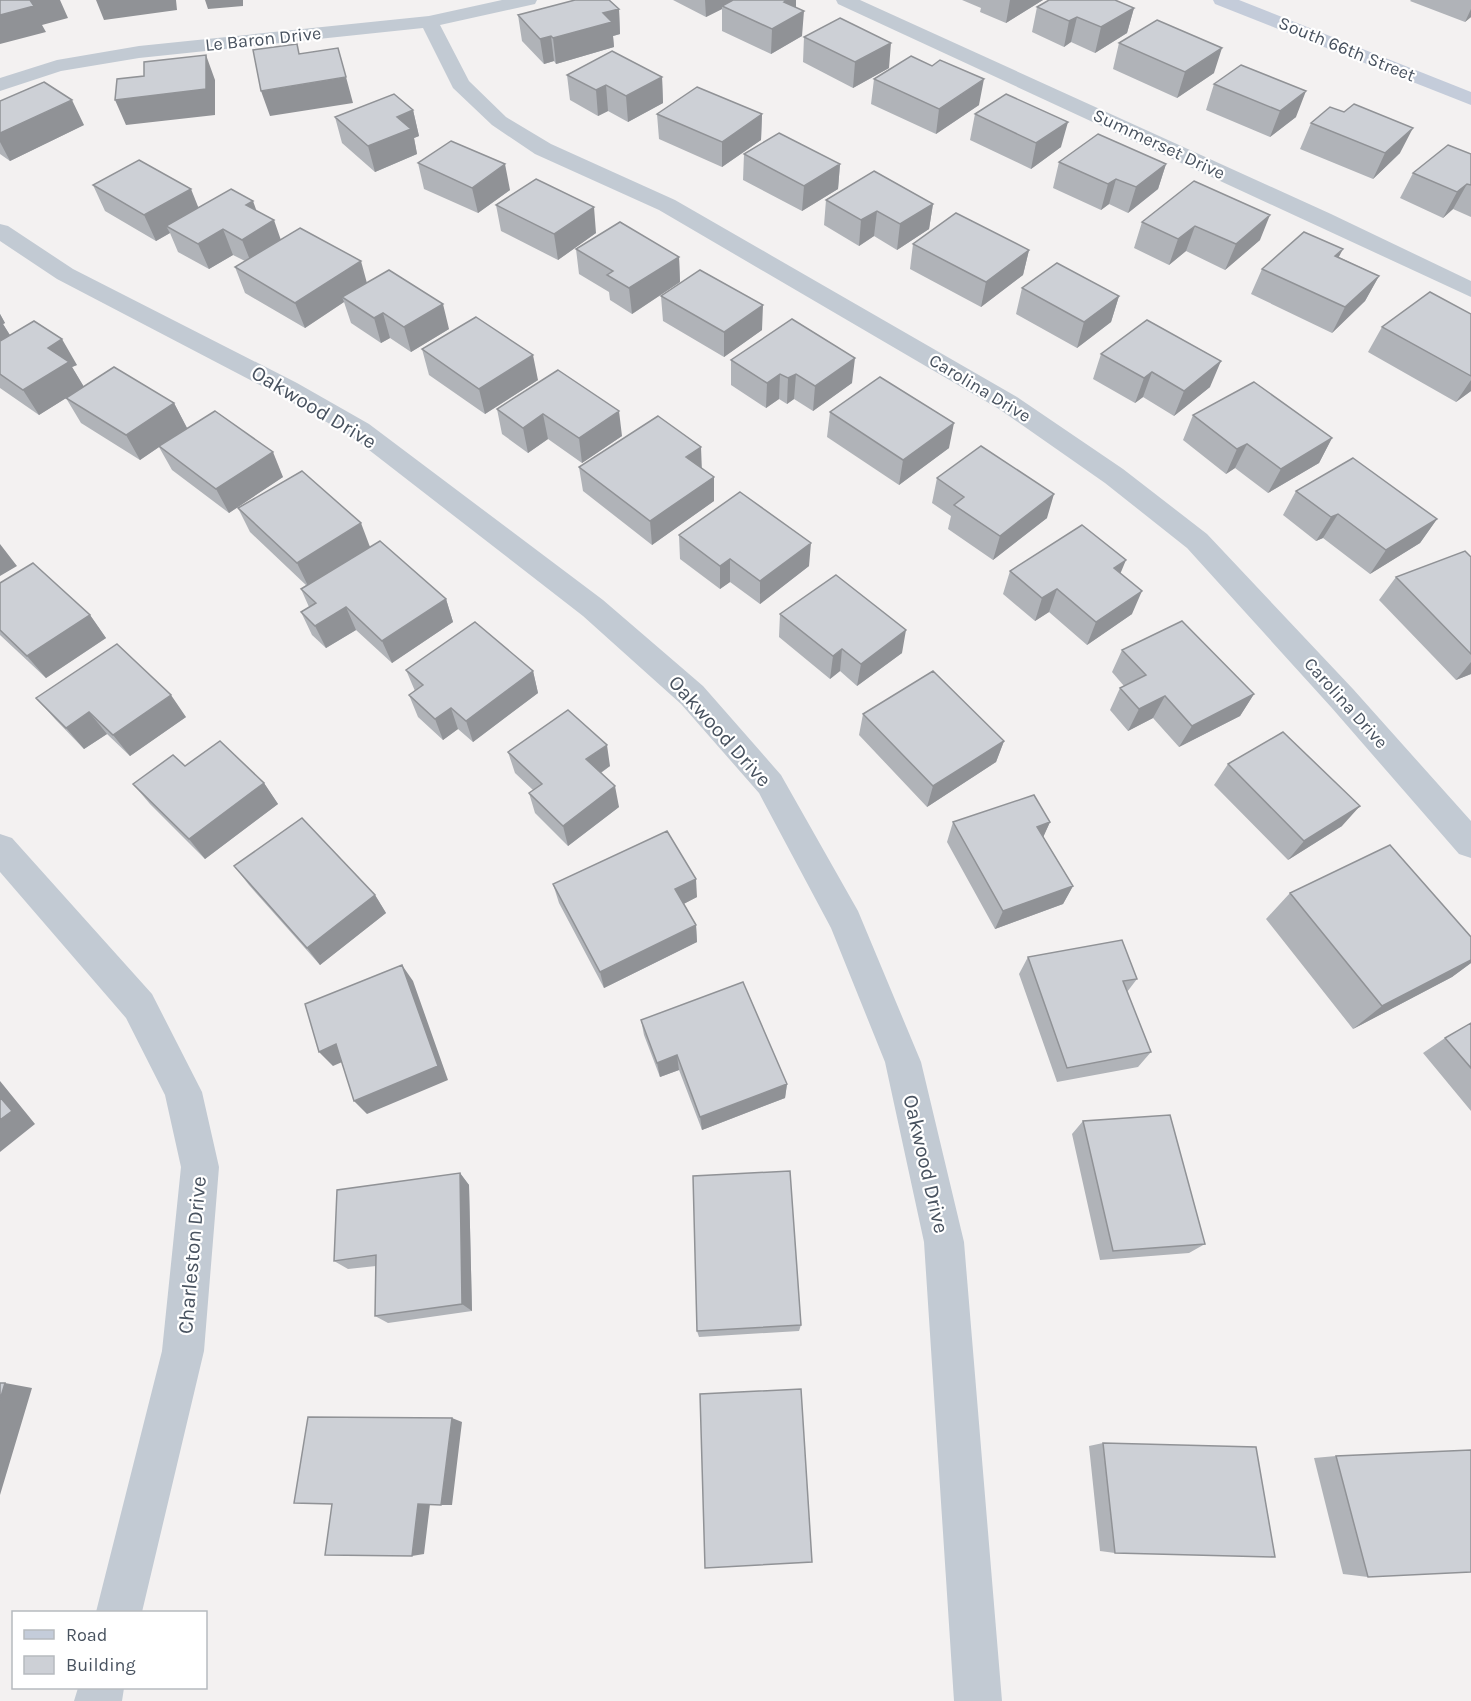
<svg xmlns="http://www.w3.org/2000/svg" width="1471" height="1701" font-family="Karla,sans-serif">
<rect width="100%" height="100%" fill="#f3f1f1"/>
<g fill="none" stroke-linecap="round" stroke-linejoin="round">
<path fill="#c2cad3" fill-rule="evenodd" d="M502 0H537L535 4 440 25 469 81 506 117 551 144 675 200 1017 397 1123 469 1207 534 1353 689 1471 821V858L1459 854 1331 707 1187 548 1105 483 999 409 659 210 535 154 492 125 453 88 423 28 139 58 61 71 0 91V78L57 60 139 46 429 16Z
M836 0H860L1331 214 1471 281V297L838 4Z
M0 224 8 226 73 269 297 383 369 424 603 600 703 686 781 775 858 911 921 1062 964 1242 1002 1701H954L924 1242 885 1062 831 928 759 793 681 704 583 616 351 436 279 395 57 279 0 241Z
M0 834 12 838 152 994 202 1092 219 1167 204 1351 142 1612H96L162 1351 181 1167 165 1095 126 1018 0 872Z
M78 1688H124L122 1701H74Z"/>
<path fill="#c4ccda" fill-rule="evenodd" d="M1213 0H1239L1471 92V105L1215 4Z"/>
</g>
<path fill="#b0b3b8" d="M673 0H796V8L802 36 771 54 722 31V9L706 17Z
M962 0H1043L1006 23 980 12 981 8Z
M1411 0H1471V17L1465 22 1410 1Z
M1037 7 1134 8 1127 33 1095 53 1071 42 1064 47 1032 32Z
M619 9 620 34 613 36 614 47 556 64 554 61 544 64 522 41 518 15Z
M804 37 889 68 853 88 803 62Z
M1119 43 1214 73 1177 98 1113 69Z
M567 75 662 77 663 103 628 122 608 111 598 116 570 100Z
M874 79 979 105 936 134 871 104Z
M1214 84 1296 117 1270 137 1206 110Z
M0 101 84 125 10 161 0 154Z
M413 110 419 136 414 138 417 154 375 172 342 143 335 117Z
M657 114H762L761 140 722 167 659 139Z
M975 114 1061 147 1031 169 970 140Z
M1311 123 1400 153 1373 179 1300 149Z
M744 154 840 164 838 189 802 211 743 180Z
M1471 154V217L1453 209 1443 218 1400 198 1413 173Z
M1059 162 1166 164 1158 189 1128 213 1109 204 1101 210 1053 188Z
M418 163 510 190 478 213 424 189Z
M1194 181 1260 240 1225 270 1186 251 1169 265 1134 248 1142 222Z
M93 185 199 208 257 211 280 240 367 283 449 329 411 352 390 338 381 343 351 323 344 302 305 328 245 293 235 267 245 261 233 255 209 269 178 252 170 233 156 241 105 211Z
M826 200 933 204 929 229 897 250 874 236 859 246 824 225Z
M496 205 596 233 558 260 501 231Z
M913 244 1029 250 1023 275 981 307 910 269Z
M576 249 679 257 680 282 632 314 610 300 609 292 579 274Z
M1339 257 1379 276 1365 301 1332 333 1251 294 1262 269Z
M1022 288 1119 296 1111 322 1077 348 1016 314Z
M661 296 762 330 724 357 663 321Z
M0 314 5 323 3 324 10 335 77 365 72 367 84 387 174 403 187 428 283 477 229 513 172 470 159 447 140 460 81 423 66 398 69 396 39 415 0 388Z
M1471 314V391L1456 402 1368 352 1382 327Z
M422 349 538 380 485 414 429 375Z
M1101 354 1210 387 1174 416 1143 397 1135 403 1093 379Z
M731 360 852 383 813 411 794 399 787 404 779 399 766 408 731 385Z
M558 370 622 436 582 463 548 439 528 453 502 434 497 409Z
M830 412 949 448 899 485 827 437Z
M1193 415 1332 438 1319 463 1268 493 1235 468 1226 474 1183 440Z
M579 467 702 468 714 501 652 545 583 491Z
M937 478 1047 518 993 560 948 529 951 516 932 503Z
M1296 491 1437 519 1420 543 1370 574 1323 538 1316 541 1283 515Z
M238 508 370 546 446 599 453 622 392 663 356 630 326 648 312 635 301 612 309 607 301 589 307 586 250 532Z
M679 535 809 566 760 604 730 582 720 589 680 559Z
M1471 557V674L1456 680 1379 600 1396 577Z
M1010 571 1121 574 1132 614 1087 645 1049 612 1035 621 1003 594Z
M0 583 90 615 106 638 46 678 0 635Z
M780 614 902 653 857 686 840 671 830 679 779 637Z
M1122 650 1254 694 1240 716 1179 747 1153 718 1128 731 1110 710 1120 688 1124 686 1112 672Z
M406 670 533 671 538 693 473 742 458 729 443 740 418 717 409 695 415 691Z
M36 698 186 717 130 756 107 734 84 749 55 719Z
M863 714 1004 741 996 762 927 807 859 735Z
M508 752 610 766 601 773 619 807 568 846 535 813 529 793 533 790 515 773Z
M1228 764 1342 826 1288 860 1214 785Z
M185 766 264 783 278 804 205 859 150 804 133 784Z
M953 822H1050L1043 837 1073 886 1063 904 995 929 947 842Z
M234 866 375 895 386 913 320 965 249 885Z
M553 884 697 897 683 904 696 925 697 942 604 988 559 903Z
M1290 893 1471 937V963L1452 977 1353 1029 1266 919Z
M1028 957 1137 979 1127 992 1151 1052 1138 1067 1057 1082 1019 974Z
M641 1020 787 1084 785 1098 702 1130 679 1070 660 1077 644 1035Z
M1471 1023V1111L1423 1053 1445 1038Z
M1083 1121 1205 1244 1189 1253 1100 1260 1072 1134Z
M460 1173 469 1185 472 1311 388 1323 375 1316 376 1266 348 1269 334 1261Z
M801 1325 799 1331 699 1337 697 1331Z
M1103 1443 1115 1553 1100 1551 1089 1446Z
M1336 1456 1368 1577 1343 1574 1314 1458Z"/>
<path fill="#909296" d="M30 0H60L68 18 42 25 46 32 0 44V15Z
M96 0H176L177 10 104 20Z
M205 0H245H243V6L208 9Z
M705 0H741L722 6V9L706 17Z
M787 0H796V15L804 11 802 36 771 54 772 29 784 2Z
M1010 0H1043L1006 23Z
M1134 8 1127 33 1095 53 1101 27Z
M619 9 620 34 613 36 614 47 556 64 553 38 603 13Z
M1471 9V17L1465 22Z
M1077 17 1071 42 1064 47 1069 21Z
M551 36 554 61 544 64 540 39Z
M891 43 889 68 853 88 855 62Z
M1222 48 1214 73 1177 98 1185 72Z
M206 55 215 80V115L126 125 115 100Z
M346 77 353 103 270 116 261 91Z
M662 77 663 103 628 122 626 96Z
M984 79 979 105 936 134 939 109Z
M606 85 608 111 598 116 596 90Z
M1306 91 1296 117 1270 137 1280 111Z
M72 100 84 125 10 161 0 142V133Z
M413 110 419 136 414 138 417 154 375 172 368 146 397 117Z
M762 114 761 140 722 167V142Z
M1068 122 1061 147 1031 169 1036 143Z
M1413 128 1400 153 1373 179 1385 153Z
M505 164 510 190 478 213 472 188Z
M840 164 838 189 802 211 804 186Z
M1166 164 1158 189 1128 213 1136 187Z
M1116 179 1109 204 1101 210 1108 184Z
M1467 184 1453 209 1443 218 1457 192Z
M191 189 201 214 166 226 170 233 156 241 144 215Z
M253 201 262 226 246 205Z
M933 204 929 229 897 250 900 224Z
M594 207 596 233 558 260 554 234Z
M877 211 874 236 859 246 861 220Z
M1270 215 1260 240 1225 270 1236 244Z
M274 220 283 246 252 265 242 240Z
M1195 226 1186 251 1169 265 1178 239Z
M223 229 233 255 209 269 198 244Z
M1343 249 1330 274 1335 256Z
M1029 250 1023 275 981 307 986 282Z
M679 257 680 282 632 314 629 288Z
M361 261 368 287 342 297 344 302 305 328 295 303Z
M1379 276 1365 301 1332 333 1345 307Z
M1119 296 1111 322 1077 348 1084 322Z
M443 304 449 329 411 352 404 327Z
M763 305 762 330 724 357V332Z
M383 313 390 338 381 343 374 318Z
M0 314 5 323 3 324 11 337 0 344Z
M62 339 77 365 72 367 84 387 39 415 23 390 48 348Z
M533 355 538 380 485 414 479 389Z
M855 358 852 383 813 411 815 386Z
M1221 361 1210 387 1174 416 1184 391Z
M1152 372 1143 397 1135 403 1144 378Z
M780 374 779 399 766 408 767 383Z
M796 374 794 399 787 404 788 378Z
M1471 380V391L1456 402Z
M174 403 187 428 140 460 126 435Z
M619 411 622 436 582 463 579 438Z
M543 414 548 439 528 453 523 428Z
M954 423 949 448 899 485 903 460Z
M1332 438 1319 463 1268 493 1281 469Z
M1247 444 1235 468 1226 474 1237 449Z
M701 447 702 472 686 457Z
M273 452 283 477 229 513 216 489Z
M714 477V501L652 545 650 521Z
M1054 494 1047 518 993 560 1000 536Z
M1338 514 1323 538 1316 541 1331 517Z
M1437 519 1420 543 1370 574 1386 550Z
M361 523 370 547 308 586 297 563Z
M811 543 809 566 760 604V581Z
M0 544 17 566 0 576Z
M730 559V582L720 589V566Z
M1126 560 1116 584 1114 568Z
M1057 589 1049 612 1035 621 1042 598Z
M1142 591 1132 614 1087 645 1096 622Z
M446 599 453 622 392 663 382 641Z
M346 607 356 630 326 648 315 626Z
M90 615 106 638 46 678 27 656Z
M906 630 902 653 857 686 861 664Z
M842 649 840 671 830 679 833 656Z
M1471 662V674L1456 680Z
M533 671 538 693 473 742 466 721Z
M1254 694 1240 716 1179 747 1192 726Z
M171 695 186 717 130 756 113 735Z
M1165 696 1153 718 1128 731 1139 709Z
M451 708 458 729 443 740 435 719Z
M89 712 107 734 84 749 66 728Z
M1004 741 996 762 927 807 933 786Z
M607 745 610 766 590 780 586 759Z
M264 783 278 804 205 859 189 839Z
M615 786 619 807 568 846 563 826Z
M1360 806 1342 826 1288 860 1304 841Z
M1050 822 1041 842 1037 827Z
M696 879 697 897 676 908 675 889Z
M1073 886 1063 904 995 929 1003 911Z
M375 895 386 913 320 965 307 948Z
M696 925 697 942 604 988 600 972Z
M1471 960V963L1452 977 1353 1029 1382 1006Z
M402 965 413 981 448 1080 367 1114 354 1101Z
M336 1044 349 1059 333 1066 319 1052Z
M677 1055 679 1070 660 1077 657 1063Z
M0 1081 35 1124 0 1152Z
M787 1084 785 1098 702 1130 700 1117Z
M460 1173 469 1185 472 1311 462 1304Z
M5 1383 32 1388 0 1495V1400Z
M452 1418 462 1422 452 1505H441Z
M418 1504H430L424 1554 412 1556Z"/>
<path fill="#cdd0d6" stroke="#909296" stroke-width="1.5" d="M0 0H30L34 6 0 15Z
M575 0H609L619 9 603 13 612 22 553 38 551 36 540 39 518 15Z
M733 0H787L784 2 804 11 772 29 722 6Z
M1049 0H1115L1134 8 1101 27 1077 17 1069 21 1037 7Z
M840 18 891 43 855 62 804 37Z
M1157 20 1222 48 1185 72 1119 43Z
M297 44 299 54 338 48 346 77 261 91 253 50Z
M612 51 662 77 626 96 606 85 596 90 567 75Z
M206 55V89L115 100 117 79 144 76V62Z
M911 56 932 66 940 60 984 79 939 109 874 79Z
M1241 65 1306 91 1280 111 1214 84Z
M44 82 72 100 0 133V101Z
M697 87 762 114 722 142 657 114Z
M394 94 413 110 397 117 411 129 368 146 335 117Z
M1006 94 1068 122 1036 143 975 114Z
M1354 104 1413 128 1385 153 1311 123 1330 107 1344 112Z
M779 133 840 164 804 186 744 154Z
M1098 134 1166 164 1136 187 1116 179 1108 184 1059 162Z
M451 141 505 164 472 188 418 163Z
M1448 145 1471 154V185L1467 184 1457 192 1413 173Z
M139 160 191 189 144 215 93 185Z
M874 171 933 204 900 224 877 211 861 220 826 200Z
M536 179 594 207 554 234 496 205Z
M1194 181 1270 215 1236 244 1195 226 1178 239 1142 222Z
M231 189 253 201 246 205 274 220 242 240 223 229 198 244 166 226Z
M956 213 1029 250 986 282 913 244Z
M620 222 679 257 629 288 607 275 613 271 576 249Z
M300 228 361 261 295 303 235 267Z
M1304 232 1343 249 1335 256 1379 276 1345 307 1262 269Z
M1057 263 1119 296 1084 322 1022 288Z
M389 270 443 304 404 327 383 313 374 318 342 297Z
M700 270 763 305 724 332 661 296Z
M1430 292 1471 314V376L1382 327Z
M476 317 533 355 479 389 422 349Z
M792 319 855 358 815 386 796 374 788 378 780 374 767 383 731 360Z
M1147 320 1221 361 1184 391 1152 372 1144 378 1101 354Z
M34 321 62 339 48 348 69 362 23 390 0 374V341Z
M114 367 174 403 126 435 66 398Z
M558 370 619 411 579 438 543 414 523 428 497 409Z
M880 377 954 423 903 460 830 412Z
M1254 382 1332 438 1281 469 1247 444 1237 449 1193 415Z
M215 411 273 452 216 489 159 446Z
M658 416 701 447 686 457 714 477 650 521 579 467Z
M981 446 1054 494 1000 536 954 505 964 497 937 478Z
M1353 458 1437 519 1386 550 1338 514 1331 517 1296 491Z
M302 471 361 523 297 563 238 508Z
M740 492 811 543 760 581 730 559 720 566 679 535Z
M1082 525 1126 560 1114 568 1142 591 1096 622 1057 589 1042 598 1010 571Z
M380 541 446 599 382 641 346 607 315 626 301 612 316 603 301 589Z
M1465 551 1471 557V654L1396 577Z
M33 563 90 615 27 656 0 630V583Z
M836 575 906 630 861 664 842 649 833 656 780 614Z
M1182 621 1254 694 1192 726 1165 696 1139 709 1120 688 1146 675 1122 650Z
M475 622 533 671 466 721 451 708 435 719 409 695 423 685 406 670Z
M117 644 171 695 113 735 89 712 66 728 36 698Z
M933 671 1004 741 933 786 863 714Z
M568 710 607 745 586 759 615 786 563 826 529 793 542 784 508 752Z
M1283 732 1360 806 1304 841 1228 764Z
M220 741 264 783 189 839 133 784 173 755 185 766Z
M1034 795 1050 822 1037 827 1073 886 1003 911 953 822Z
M302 818 375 895 307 948 234 866Z
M667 831 696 879 675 889 696 925 600 972 553 884Z
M1390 845 1471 937V960L1382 1006 1290 893Z
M1122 940 1137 979 1123 981 1151 1052 1067 1068 1028 957Z
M402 965 438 1066 354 1101 336 1044 319 1052 305 1004Z
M743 982 787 1084 700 1117 677 1055 657 1063 641 1020Z
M1471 1023V1068L1445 1038Z
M0 1097 12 1111 0 1120Z
M1170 1115 1205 1244 1113 1251 1083 1121Z
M790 1171 801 1325 697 1331 693 1176Z
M460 1173 462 1304 375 1316 376 1255 334 1261 337 1190Z
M0 1383H5L0 1400Z
M801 1389 812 1562 705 1568 700 1394Z
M308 1417 452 1418 441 1505 418 1504 412 1556 325 1555 332 1504 294 1503Z
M1103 1443 1256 1447 1275 1557 1115 1553Z
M1471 1450V1572L1368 1577 1336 1456Z"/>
<g text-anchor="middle" stroke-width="4.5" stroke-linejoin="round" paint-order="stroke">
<g font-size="18" fill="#48525f" stroke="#fff">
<text transform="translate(263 39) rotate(-6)" y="6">Le Baron Drive</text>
<text transform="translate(1347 49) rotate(22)" y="6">South 66th Street</text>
<text transform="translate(1159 144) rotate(25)" y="6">Summerset Drive</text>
<text transform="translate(980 388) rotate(31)" y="6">Carolina Drive</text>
<text transform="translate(1346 703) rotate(48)" y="6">Carolina Drive</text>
</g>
<g font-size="21" fill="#48525f" stroke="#fff">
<text transform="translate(314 407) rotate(31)" y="7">Oakwood Drive</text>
<text transform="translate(720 731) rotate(48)" y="7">Oakwood Drive</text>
<text transform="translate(926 1164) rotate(77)" y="7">Oakwood Drive</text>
<text transform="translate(192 1255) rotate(-85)" y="7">Charleston Drive</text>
</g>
</g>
<rect x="12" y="1611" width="195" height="78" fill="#ffffff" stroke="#b6babf" stroke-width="1.5"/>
<rect x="24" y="1630" width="30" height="9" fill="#c4ccda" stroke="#b6babf" stroke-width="1.5"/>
<text x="66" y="1641" font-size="18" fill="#48525f">Road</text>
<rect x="24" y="1656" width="30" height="18" fill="#cdd0d6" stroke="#b6babf" stroke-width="1.5"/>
<text x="66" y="1671" font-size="18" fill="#48525f">Building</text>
</svg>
